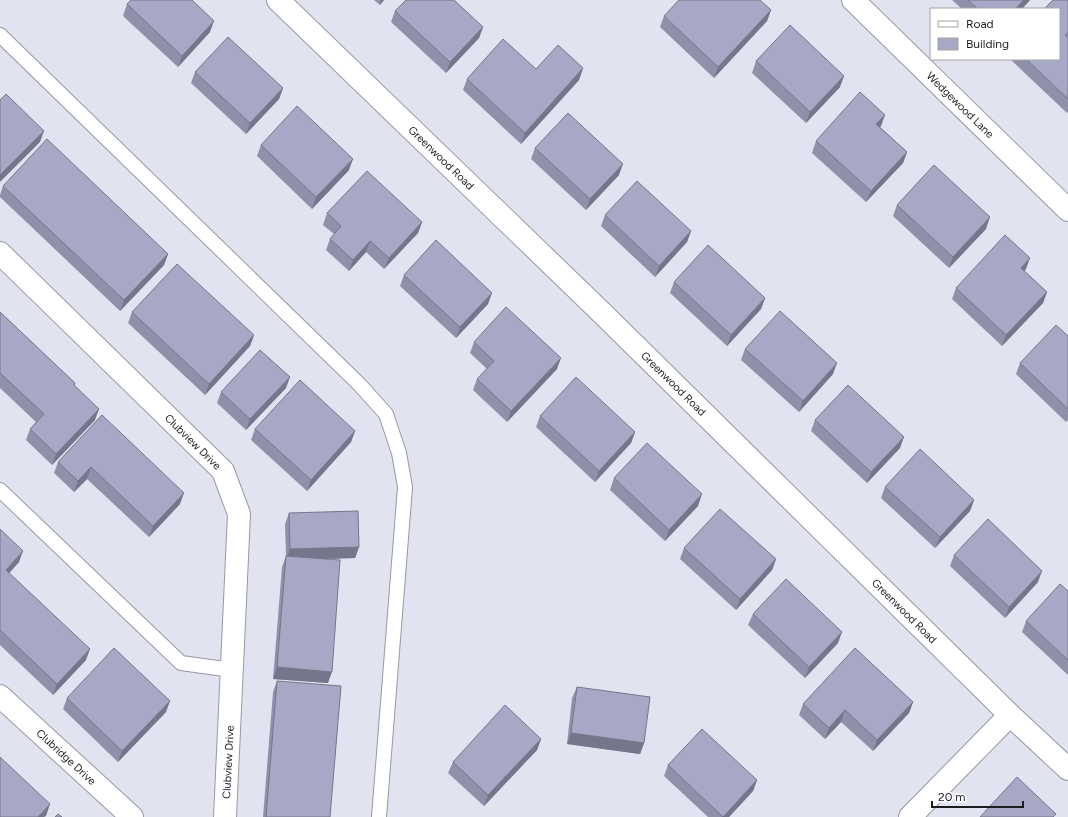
<svg xmlns="http://www.w3.org/2000/svg" width="1068" height="817" font-family="Figtree,sans-serif">
<rect width="100%" height="100%" fill="#e2e3f0"/>
<g fill="none" stroke-linecap="round" stroke-linejoin="round">
<g stroke="#9898a4" stroke-width="16">
<path id="service" d="M0 35 359 384 386 414 399 453 405 487 379 817
M0 490 181 663 232 670"/>
</g>
<g stroke="#9898a4" stroke-width="24">
<g id="minor">
<path id="s1" d="M278 0 601 312 1010 715 1068 769"/>
<path id="s2" d="M853 0 1068 210"/>
<path id="s3" d="M0 253 223 471 239 514 225 817"/>
<path id="s4" d="M0 696 132 817"/>
<path d="M910 817 1010 715"/>
</g>
</g>
<use href="#service" stroke="#fff" stroke-width="14"/>
<use href="#minor" stroke="#fff" stroke-width="22"/>
</g>
<path fill="#9090aa" d="M374 0H384L380 5Z
M952 0H1030L1022 9H962Z
M1068 0V112L1067 113 1010 59H1059Z
M127 4 210 32 178 67 123 16Z
M771 10 767 21 714 78 660 27 664 16Z
M395 11 483 27 479 38 446 73 391 22Z
M756 61 840 87 806 123 752 73Z
M583 68 579 80 521 144 463 90 467 79 536 69Z
M195 72 283 88 279 99 246 134 191 83Z
M881 126 880 127 907 152 903 163 866 202 812 153 816 141Z
M261 145 349 170 312 209 257 156Z
M535 148 619 175 586 210 531 159Z
M3 186 168 254 164 265 120 311 0 197V195Z
M897 205 986 229 949 268 893 216Z
M327 213 422 222 418 233 384 269 366 252 349 271 326 250 330 239 334 234 323 225Z
M605 215 691 231 687 242 655 277 601 226Z
M1026 269 1024 271 1047 292 1043 303 1002 346 952 299 956 288Z
M404 275 488 304 456 338 400 286Z
M674 282 765 298 761 309 727 346 670 293Z
M0 312 75 383V385L95 420 52 465 26 440 30 429 36 422 0 388Z
M132 312 254 335 250 346 205 395 128 323Z
M1068 336V420L1066 422 1016 374 1020 363Z
M474 342 557 369 507 422 473 390 477 379 487 369 470 353Z
M745 349 833 374 799 412 741 360Z
M286 388 246 430 217 403 221 392Z
M102 415 180 504 149 537 87 479 74 492 54 473 58 462Z
M540 416 635 432 631 443 595 482 536 427Z
M815 420 900 448 867 483 811 431Z
M255 429 355 431 351 442 307 491 251 440Z
M614 478 698 506 665 541 610 490Z
M885 487 974 500 970 511 935 548 881 498Z
M289 513 359 547 355 558 325 559 328 683 273 679 282 567 286 556 285 524Z
M0 529 19 562 9 573 86 660 53 695 0 645Z
M684 548 776 559 772 570 736 610 680 559Z
M954 555 1038 582 1005 618 950 566Z
M1068 591V675L1022 632 1026 621Z
M753 614 838 643 805 678 748 625Z
M277 681 330 817H263L273 692Z
M577 687 644 743 640 754 567 744 572 698Z
M67 698 166 712 118 762 63 709Z
M913 702 909 713 873 751 841 722 825 739 799 715 803 704Z
M541 739 537 750 484 806 448 773 453 762Z
M668 765 757 780 753 791 729 817H708L664 776Z"/>
<path fill="#75768b" d="M381 0H384L380 5Z
M1024 0H1030L1022 9H1015Z
M771 10 767 21 714 78 718 67Z
M214 21 210 32 178 67 182 56Z
M483 27 479 38 446 73 450 62Z
M583 68 579 80 521 144 525 133Z
M844 76 840 87 806 123 810 112Z
M283 88 279 99 246 134 250 123Z
M885 115 881 126 872 135 876 124Z
M44 131 40 142 0 182V175Z
M907 152 903 163 866 202 871 191Z
M353 159 349 170 312 209 316 197Z
M623 164 619 175 586 210 590 199Z
M990 217 986 229 949 268 953 257Z
M422 222 418 233 384 269 389 258Z
M691 231 687 242 655 277 659 266Z
M370 241 366 252 349 271 353 260Z
M168 254 164 265 120 311 124 300Z
M1030 258 1026 269 1017 279 1021 268Z
M1047 292 1043 303 1002 346 1006 335Z
M492 293 488 304 456 338 460 327Z
M765 298 761 309 727 346 731 335Z
M254 335 250 346 205 395 209 384Z
M561 358 557 369 507 422 511 411Z
M837 363 833 374 799 412 803 401Z
M290 377 286 388 246 430 250 419Z
M99 409 95 420 52 465 56 454Z
M355 431 351 442 307 491 311 480Z
M635 432 631 443 595 482 599 471Z
M904 437 900 448 867 483 871 472Z
M91 467 87 479 74 492 78 481Z
M184 493 180 504 149 537 153 526Z
M702 494 698 506 665 541 669 530Z
M974 500 970 511 935 548 940 537Z
M359 547 355 558 286 560 290 549Z
M23 551 19 562 2 581 6 570Z
M776 559 772 570 736 610 740 599Z
M1042 571 1038 582 1005 618 1009 607Z
M842 632 838 643 805 678 809 667Z
M90 649 86 660 53 695 57 684Z
M277 667 332 672 328 683 273 679Z
M170 701 166 712 118 762 122 751Z
M913 702 909 713 873 751 877 740Z
M845 710 841 722 825 739 829 728Z
M571 733 644 743 640 754 567 744Z
M541 739 537 750 484 806 488 795Z
M757 780 753 791 729 817H723Z
M50 804 46 816 44 817H38Z"/>
<path fill="#a7a8c6" stroke="#75768b" d="M131 0H192L214 21 182 56 127 4Z
M406 0H454L483 27 450 62 395 11Z
M679 0H760L771 10 718 67 664 16Z
M968 0H1024L1015 9H978Z
M1053 0H1068V33L1065 35 1068 38V99L1026 59H1059V9H1044Z
M790 25 844 76 810 112 756 61Z
M228 37 283 88 250 123 195 72Z
M503 39 536 69 558 45 583 68 525 133 467 79Z
M860 92 885 115 876 124 907 152 871 191 816 141Z
M6 94 44 131 0 175V100Z
M297 106 353 159 316 197 261 145Z
M568 113 623 164 590 199 535 148Z
M47 139 168 254 124 300 3 186Z
M934 165 990 217 953 257 897 205Z
M367 171 422 222 389 258 370 241 353 260 330 239 341 226 327 213Z
M637 181 691 231 659 266 605 215Z
M1005 235 1030 258 1021 268 1047 292 1006 335 956 288Z
M436 240 492 293 460 327 404 275Z
M708 245 765 298 731 335 674 282Z
M177 264 254 335 209 384 132 312Z
M506 307 561 358 511 411 477 379 494 361 474 342Z
M780 311 837 363 803 401 745 349Z
M0 312 75 383 74 385 99 409 56 454 30 429 44 414 0 373Z
M1056 325 1068 336V409L1020 363Z
M260 350 290 377 250 419 221 392Z
M576 377 635 432 599 471 540 416Z
M300 380 355 431 311 480 255 429Z
M848 385 904 437 871 472 815 420Z
M102 415 184 493 153 526 91 467 78 481 58 462Z
M647 443 702 494 669 530 614 478Z
M920 449 974 500 940 537 885 487Z
M720 509 776 559 740 599 684 548Z
M358 511 359 547 290 549 289 513Z
M988 519 1042 571 1009 607 954 555Z
M0 529 23 551 6 570 90 649 57 684 0 630Z
M286 556 340 560 332 672 277 667Z
M786 579 842 632 809 667 753 614Z
M1060 584 1068 591V660L1026 621Z
M114 648 170 701 122 751 67 698Z
M855 648 913 702 877 740 845 710 829 728 803 704Z
M277 681 341 686 330 817H266Z
M577 687 650 697 644 743 571 733Z
M505 705 541 739 488 795 453 762Z
M702 729 757 780 723 817 668 765Z
M0 757 50 804 38 817H0Z
M1017 777 1056 814 1053 817H980Z
M58 814 62 817H55Z"/>
<g text-anchor="middle" stroke-width="4" stroke-linejoin="round" paint-order="stroke">
<g font-size="11" fill="#1c1d21" stroke="#fff">
<text dy="4" stroke="none"><textPath href="#s2" startOffset="150">Wedgewood Lane</textPath></text>
<text dy="4" stroke="none"><textPath href="#s1" startOffset="227">Greenwood Road</textPath></text>
<text dy="4" stroke="none"><textPath href="#s1" startOffset="551">Greenwood Road</textPath></text>
<text dy="4" stroke="none"><textPath href="#s3" startOffset="270">Clubview Drive</textPath></text>
<text dy="4" stroke="none"><textPath href="#s1" startOffset="875">Greenwood Road</textPath></text>
<text dy="4" stroke="none"><textPath href="#s4" startOffset="90">Clubridge Drive</textPath></text>
<text transform="translate(228 762) rotate(-87)" y="4">Clubview Drive</text>
</g>
</g>
<rect x="930" y="8" width="130" height="52" fill="#ffffff" stroke="#a4a5a6"/>
<rect x="938" y="21" width="20" height="6" fill="#ffffff" stroke="#a4a5a6"/>
<text x="966" y="28" font-size="12" fill="#1c1d21">Road</text>
<rect x="938" y="38" width="20" height="12" fill="#a7a8c6" stroke="#a4a5a6"/>
<text x="966" y="48" font-size="12" fill="#1c1d21">Building</text>
<path d="M932 801v6h91v-6" fill="none" stroke="#1c1d21" stroke-width="2"/>
<text x="938" y="801" font-size="12" fill="#1c1d21" stroke="#ffffff" stroke-width="3" paint-order="stroke">20 m</text>
</svg>
